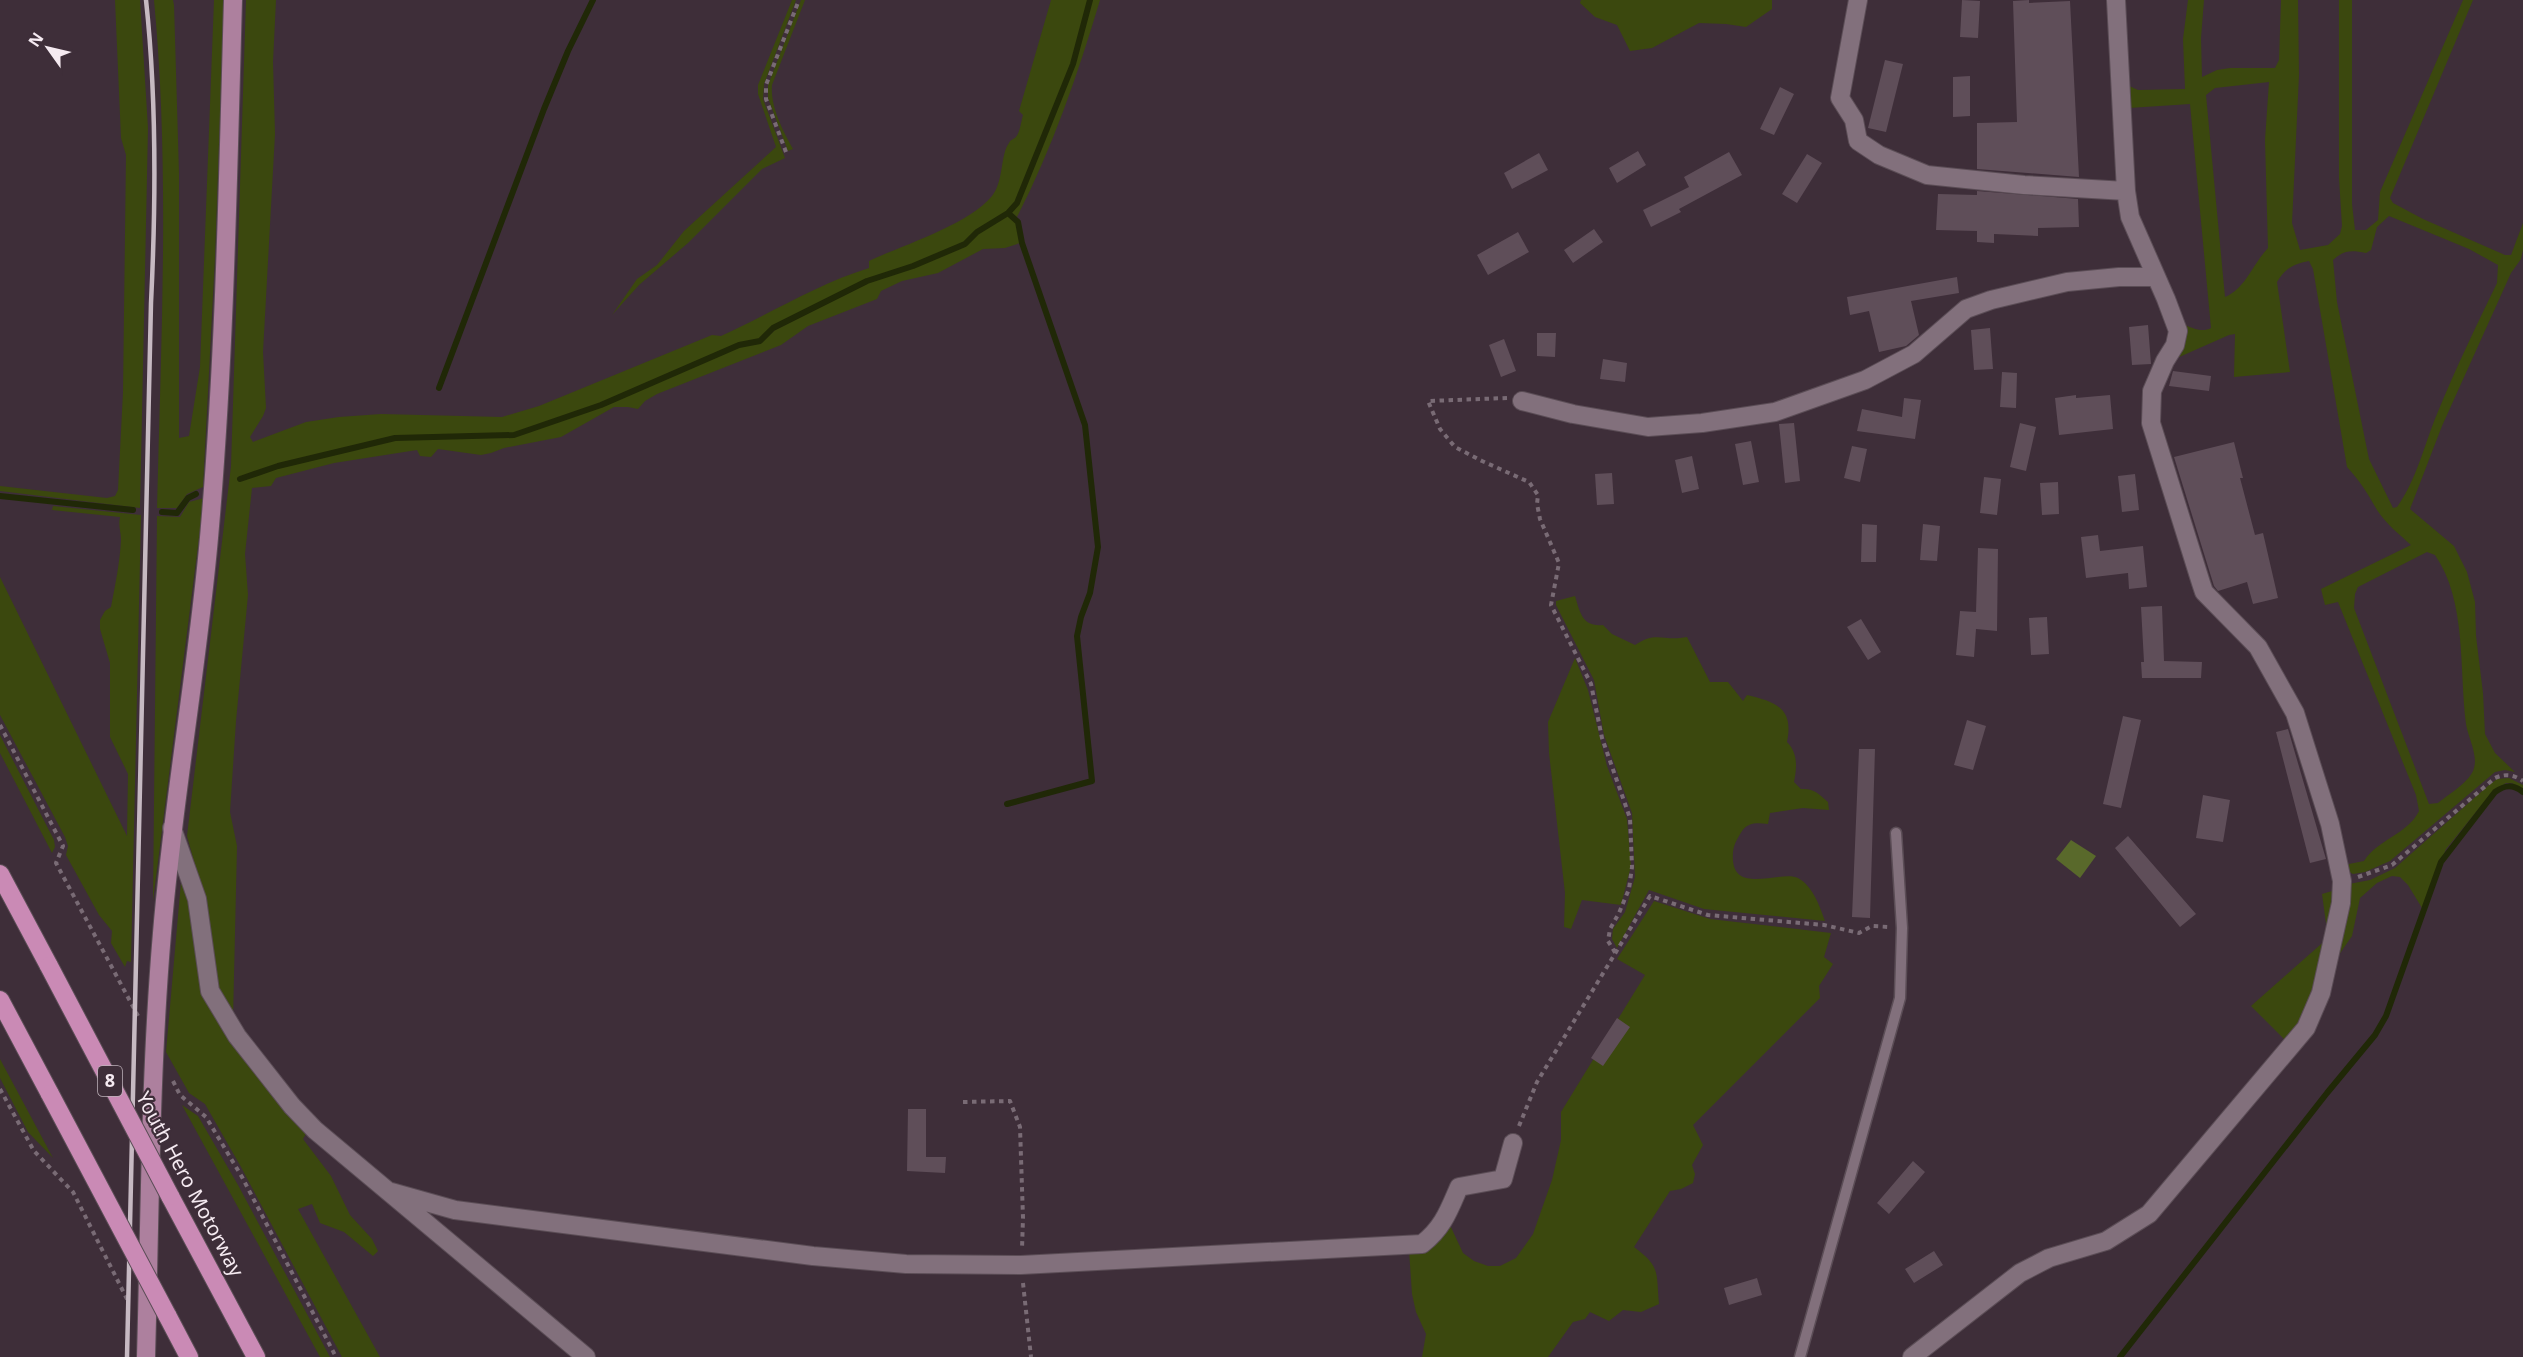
<svg xmlns="http://www.w3.org/2000/svg" width="2523" height="1357" font-family="'Noto Sans',sans-serif">
<rect width="100%" height="100%" fill="#3e2e39"/>
<path fill="#3b480e" fill-rule="evenodd" d="M115 0H140L148 128 140 508 0 491V486L107 498 115 496 118 490 123 392 126 155 121 138Z
M154 0H173L174 5 179 173V438L189 436 200 367 214 0H224L215 257 203 487 187 494 177 508H157C161 339 170 168 154 0Z
M246 0H276L273 62 275 134 263 352 266 408 263 416 250 437 253 442 306 422 339 417 381 414 502 417 539 406 712 335 721 336C770 314 817 284 869 268V261C903 245 968 225 992 196 1004 181 1000 155 1009 143 1010 140 1014 139 1016 137 1020 132 1021 122 1023 115L1019 111 1051 0H1088L1072 63 1016 201 1007 212 976 230 964 242 913 264 866 280 772 327 760 340 738 343 600 403 514 434 395 437 277 464 238 479 241 481 278 468 395 440 514 437 602 406 739 347 761 343 775 330 867 283 950 253 966 245 978 233 1008 215 1017 223 1020 243 1005 248 983 249 938 273 902 281 881 291 877 299 808 326 781 345 657 394 645 401 638 409 628 407H614L561 437 504 448 491 453 481 455 438 449 431 457 420 456 417 450 334 463 276 478 271 486 252 488 245 554 248 595 236 721 230 812 237 846 233 1019 218 993 201 887 187 836 231 466Z
M792 0H796L764 84 763 99 785 158 762 169 688 243 639 285 612 315 637 279 657 265 684 231 776 147 758 94V85Z
M801 0H805L772 85C770 106 783 131 793 149L788 151 768 98V85Z
M1092 0H1100C1078 74 1052 149 1017 217L1011 212 1019 203 1075 64Z
M1581 0H1772V9L1746 27 1726 24 1699 23 1652 48 1630 51 1617 25 1595 17 1580 3Z
M2188 0H2204L2201 38 2202 77 2217 70 2230 68H2275L2279 60 2281 0H2298L2299 75 2292 223 2300 250 2328 245 2340 234 2342 226 2339 178V0H2352V204L2355 230H2366L2378 220 2380 192 2463 0H2473L2390 198 2393 203 2423 219 2505 255H2511L2523 223V250L2521 259 2511 273 2442 426 2410 509 2454 546 2467 572 2475 602 2476 636 2483 693 2485 734 2495 753 2515 772 2505 770 2495 772 2390 861 2365 872 2353 874 2344 869 2349 864 2364 861C2377 840 2408 834 2419 811L2416 795 2338 602 2325 605 2321 589 2411 545C2399 534 2386 524 2377 510 2368 494 2360 481 2347 467L2313 269 2309 261C2294 264 2285 268 2277 282L2290 372 2234 377 2235 334 2229 335 2177 358 2183 324C2192 328 2202 333 2211 328L2190 104 2129 108 2127 85 2138 90 2185 89 2183 39ZM2269 82 2265 140 2268 248C2252 265 2246 288 2225 297L2206 95 2215 88ZM2389 216 2469 249 2498 265 2497 283C2476 326 2455 370 2437 414 2424 445 2417 479 2397 507L2393 508 2369 459 2337 302 2333 260C2344 250 2351 250 2366 253L2371 250 2377 227ZM2427 552 2435 555C2467 601 2459 670 2466 724 2468 737 2478 755 2474 768 2471 781 2449 794 2438 803L2429 804 2354 608 2355 594 2358 587Z
M204 498 153 901 157 516 180 517 189 502Z
M53 506 141 515 131 962 127 961 125 967 111 943 112 931 99 915 66 855 68 846 65 837 0 715V577L127 836 128 774 110 737V663L100 629V620L105 611 111 607C115 586 120 562 121 540 121 531 118 526 120 517L52 510Z
M1575 596C1580 612 1582 627 1603 625L1612 634 1635 645C1657 630 1663 642 1687 637L1710 682H1728L1743 701 1747 695C1776 702 1794 708 1787 742 1798 753 1797 767 1794 782L1801 789C1814 788 1819 794 1828 802L1829 810 1803 808 1770 813 1768 824C1757 823 1749 822 1742 831 1735 842 1732 848 1733 861 1736 894 1782 870 1798 878 1813 886 1820 907 1825 921L1704 909 1649 890 1617 948 1612 939 1613 929 1625 912 1635 877 1632 813 1604 735 1594 680 1556 605V601Z
M1575 658 1588 690 1607 766 1627 819 1631 866 1621 905 1582 900 1571 929 1564 927 1565 893 1549 753 1548 722Z
M0 735 54 840 55 847 52 853 0 753Z
M2509 778 2523 785V790L2512 783H2506L2493 791 2446 849 2422 908 2408 885 2400 877 2392 876 2377 883 2360 898 2352 936 2334 962 2349 884 2370 880 2395 868 2489 785 2497 779Z
M181 882 189 901 197 955 307 1132 303 1139 331 1176 350 1215 372 1239 378 1251 373 1256 344 1232 320 1223 312 1204 298 1209 380 1357H342L241 1167 205 1104 189 1093 166 1052Z
M2339 889 2319 992 2289 1044 2251 1006 2328 938 2322 894Z
M1654 901 1710 919 1831 933 1824 957 1833 964 1819 986 1820 998 1693 1125 1703 1145 1692 1165 1695 1174 1693 1183 1681 1189 1670 1191 1634 1247C1661 1267 1656 1272 1659 1304L1641 1312 1623 1310 1609 1321 1590 1312 1585 1319 1573 1322 1548 1357H1422L1426 1334 1416 1312 1412 1294 1409 1250 1449 1223 1463 1253 1474 1261 1488 1266H1500L1516 1258 1533 1234 1552 1180 1561 1140V1112L1645 975 1617 959Z
M0 1059 53 1158 28 1132 0 1078Z
M182 1105 198 1116 238 1185 330 1357H320Z"/>
<path fill="#59692b" d="M2071 840 2096 856 2080 878 2056 859Z"/>
<g fill="none" stroke-linecap="round" stroke-linejoin="round">
<path stroke="#202807" stroke-width="6" d="M439 388 544 109 568 51 593 0
M240 479 278 466 395 438 514 435 601 405 739 345 760 341 773 328 867 281 913 266 965 244 977 232 1008 213 1017 203 1073 64 1090 0
M0 496 133 510
M162 512 177 513 188 498 196 494
M1007 804 1092 781 1077 636 1081 617 1090 593 1098 547 1085 425 1022 243 1018 222 1008 213
M2120 1357 2327 1093 2375 1035 2386 1016 2441 862 2495 792C2505 785 2512 784 2523 792"/>
</g>
<path fill="#5f4e59" d="M1962 0 1980 1 1978 38 1960 37Z
M2029 0V3L2070 1 2079 177 1977 169V123L2017 122 2013 1Z
M1885 60 1903 64 1886 132 1868 128Z
M1970 76V116L1953 117V77Z
M1780 87 1794 94 1774 135 1760 129Z
M1638 151 1646 165 1617 183 1609 168Z
M1729 152 1742 175 1679 209 1681 212 1651 227 1643 210 1689 187 1684 177Z
M1539 153 1548 170 1512 189 1504 173Z
M1807 154 1822 163 1797 203 1782 194Z
M1977 191 2078 199 2079 227 2038 228V236L1994 234V243L1977 242V231L1936 230 1938 194 1977 195Z
M1594 229 1603 242 1573 263 1564 250Z
M1518 232 1529 252 1488 275 1477 255Z
M1957 277 1959 293 1911 301 1919 335 1906 346 1879 352 1869 311 1850 315 1847 297Z
M2148 325 2151 364 2132 365 2129 327Z
M1990 328 1993 369 1974 370 1971 330Z
M1537 333H1556L1555 357 1537 356Z
M1504 339 1516 371 1501 377 1489 345Z
M1603 359 1627 363 1625 382 1600 379Z
M2173 371 2211 376 2209 391 2169 386Z
M2002 372 2017 373 2016 408 2000 407Z
M2076 395V398L2110 395 2113 429 2059 435 2055 398Z
M1904 398 1921 400 1915 439 1857 431 1862 409 1902 417Z
M1794 423 1800 481 1785 483 1779 424Z
M2020 423 2036 427 2026 471 2010 467Z
M1751 441 1759 482 1743 485 1735 444Z
M2234 442 2243 478H2240L2255 535 2263 533 2278 598 2253 604 2247 582 2218 591 2214 586 2174 457Z
M1852 446 1867 449 1860 482 1844 478Z
M1692 456 1699 489 1682 493 1675 460Z
M1612 473 1614 504 1597 505 1595 474Z
M2135 474 2139 510 2122 512 2118 476Z
M1984 477 2001 479 1997 515 1980 513Z
M2058 482 2059 514 2042 515 2040 483Z
M1862 524 1877 525 1876 562H1861Z
M1923 524 1940 526 1937 561 1920 560Z
M2098 535 2100 551 2143 546 2147 587 2129 589 2128 573 2086 578 2081 537Z
M1978 548 1998 549 1997 631 1976 629 1974 657 1956 655 1960 611 1976 612Z
M2162 606 2164 661 2202 662 2201 678H2142L2141 662H2144L2141 607Z
M2047 617 2049 654 2031 655 2029 618Z
M1861 619 1881 652 1868 660 1847 627Z
M2123 716 2141 720 2121 808 2103 804Z
M1967 720 1986 726 1973 770 1954 765Z
M2288 729 2326 859 2310 863 2276 732Z
M1859 749H1875L1870 918 1852 917Z
M2203 795 2230 800 2223 842 2196 838Z
M2128 836 2196 914 2180 927 2115 848Z
M1617 1018 1630 1027 1603 1066 1591 1058Z
M908 1109H926V1157H946L945 1173 907 1171Z
M1913 1161 1925 1172 1889 1214 1877 1203Z
M1934 1251 1943 1265 1914 1283 1905 1269Z
M1757 1278 1762 1295 1729 1305 1724 1288Z"/>
<g fill="none" stroke-linecap="round" stroke-linejoin="round">
<g stroke="#5b4d56" stroke-width="13">
<path id="service" d="M1800 1357 1900 998 1902 928 1896 833"/>
</g>
<g stroke="#5b4d56" stroke-width="20">
<path id="minor" d="M1858 0 1840 98 1854 120 1858 141 1879 155 1927 175 2024 185 2126 191
M1522 401 1573 414 1648 427 1702 423 1775 412 1865 380 1914 354 1966 309 1991 300 2067 282 2119 277H2156
M172 828 197 899 210 991 237 1036 292 1106 315 1130 586 1357
M391 1192 455 1210 813 1256 906 1264 1021 1265 1422 1244C1443 1228 1449 1210 1459 1187L1503 1179 1513 1143
M1912 1357 2020 1273 2049 1258 2106 1241 2149 1214 2306 1028 2321 993 2341 903 2342 881 2330 824 2295 713 2258 647 2204 592 2201 583 2151 423 2152 391 2165 361 2175 345 2178 331 2166 299 2130 217 2126 191 2116 0"/>
</g>
<g stroke="#5b4d56" stroke-width="20">
<path id="primary" d="M146 1357C150 1216 150 1074 162 933 173 797 199 662 210 526 225 351 228 175 233 0"/>
</g>
<g stroke="#5b4d56" stroke-width="20">
<path id="motorway" d="M0 874 49 966
M0 1000 50 1094
M170 1196 256 1357
M167 1315 189 1357"/>
</g>
<path stroke="#796b75" stroke-width="4" stroke-dasharray="4.5 4.5" stroke-linecap="butt" d="M786 152 766 99V85L799 0
M1507 398 1428 401 1440 429 1455 447 1482 461 1529 482 1538 495 1537 504 1540 519 1559 563 1551 605 1591 684 1602 738 1630 818 1632 867 1629 889 1619 913 1610 929 1608 941 1616 954
M0 725 63 846 56 863 138 1016
M2358 877 2392 865 2495 778C2506 773 2514 775 2523 781
M173 1081 180 1095 206 1117 242 1177 336 1357
M0 1089 34 1151 73 1192 129 1303
M963 1102 1010 1101 1020 1127 1023 1218 1022 1249
M1519 1126 1537 1082 1650 896 1708 915 1824 925 1859 933 1872 926 1889 927
M1023 1283 1031 1357"/>
<use href="#service" stroke="#82707c" stroke-width="10"/>
<use href="#minor" stroke="#82707c" stroke-width="18"/>
<use href="#primary" stroke="#ad809e" stroke-width="18"/>
<use href="#motorway" stroke="#ca8ab5" stroke-width="18"/>
<path stroke="#c6b9c2" stroke-width="4.5" d="M127 1357 151 303C156 202 157 101 146 0"/>
<g stroke="#5b4d56" stroke-width="20" stroke-linecap="butt">
<path id="motorway-bridge" d="M49 966 170 1196
M50 1094 167 1315"/>
</g>
<use href="#motorway-bridge" stroke="#ca8ab5" stroke-width="18"/>
</g>
<g text-anchor="middle" stroke-width="4.5" stroke-linejoin="round" paint-order="stroke">
<rect fill="#3e2e39" stroke="#beb2ba" stroke-width="1.5" x="98" y="1066" width="24" height="30" rx="4.5"/>
<g font-size="18" font-weight="bold" fill="#f5eaf1">
<text x="110" y="1087">8</text>
</g>
<g font-size="20" fill="#f5eaf1" stroke="#3e2e39">
<text transform="translate(190 1184) rotate(62)" y="7">Youth Hero Motorway</text>
</g>
</g>
<g transform="translate(48 48) rotate(304)" stroke="#3e2e39" stroke-width="4.5" paint-order="stroke">
<path d="M0-4.5L10 22L0 15L-10 22Z" fill="#f5eaf1"/>
<text y="-9" font-size="16" font-weight="bold" text-anchor="middle" fill="#f5eaf1">N</text>
</g>
</svg>
